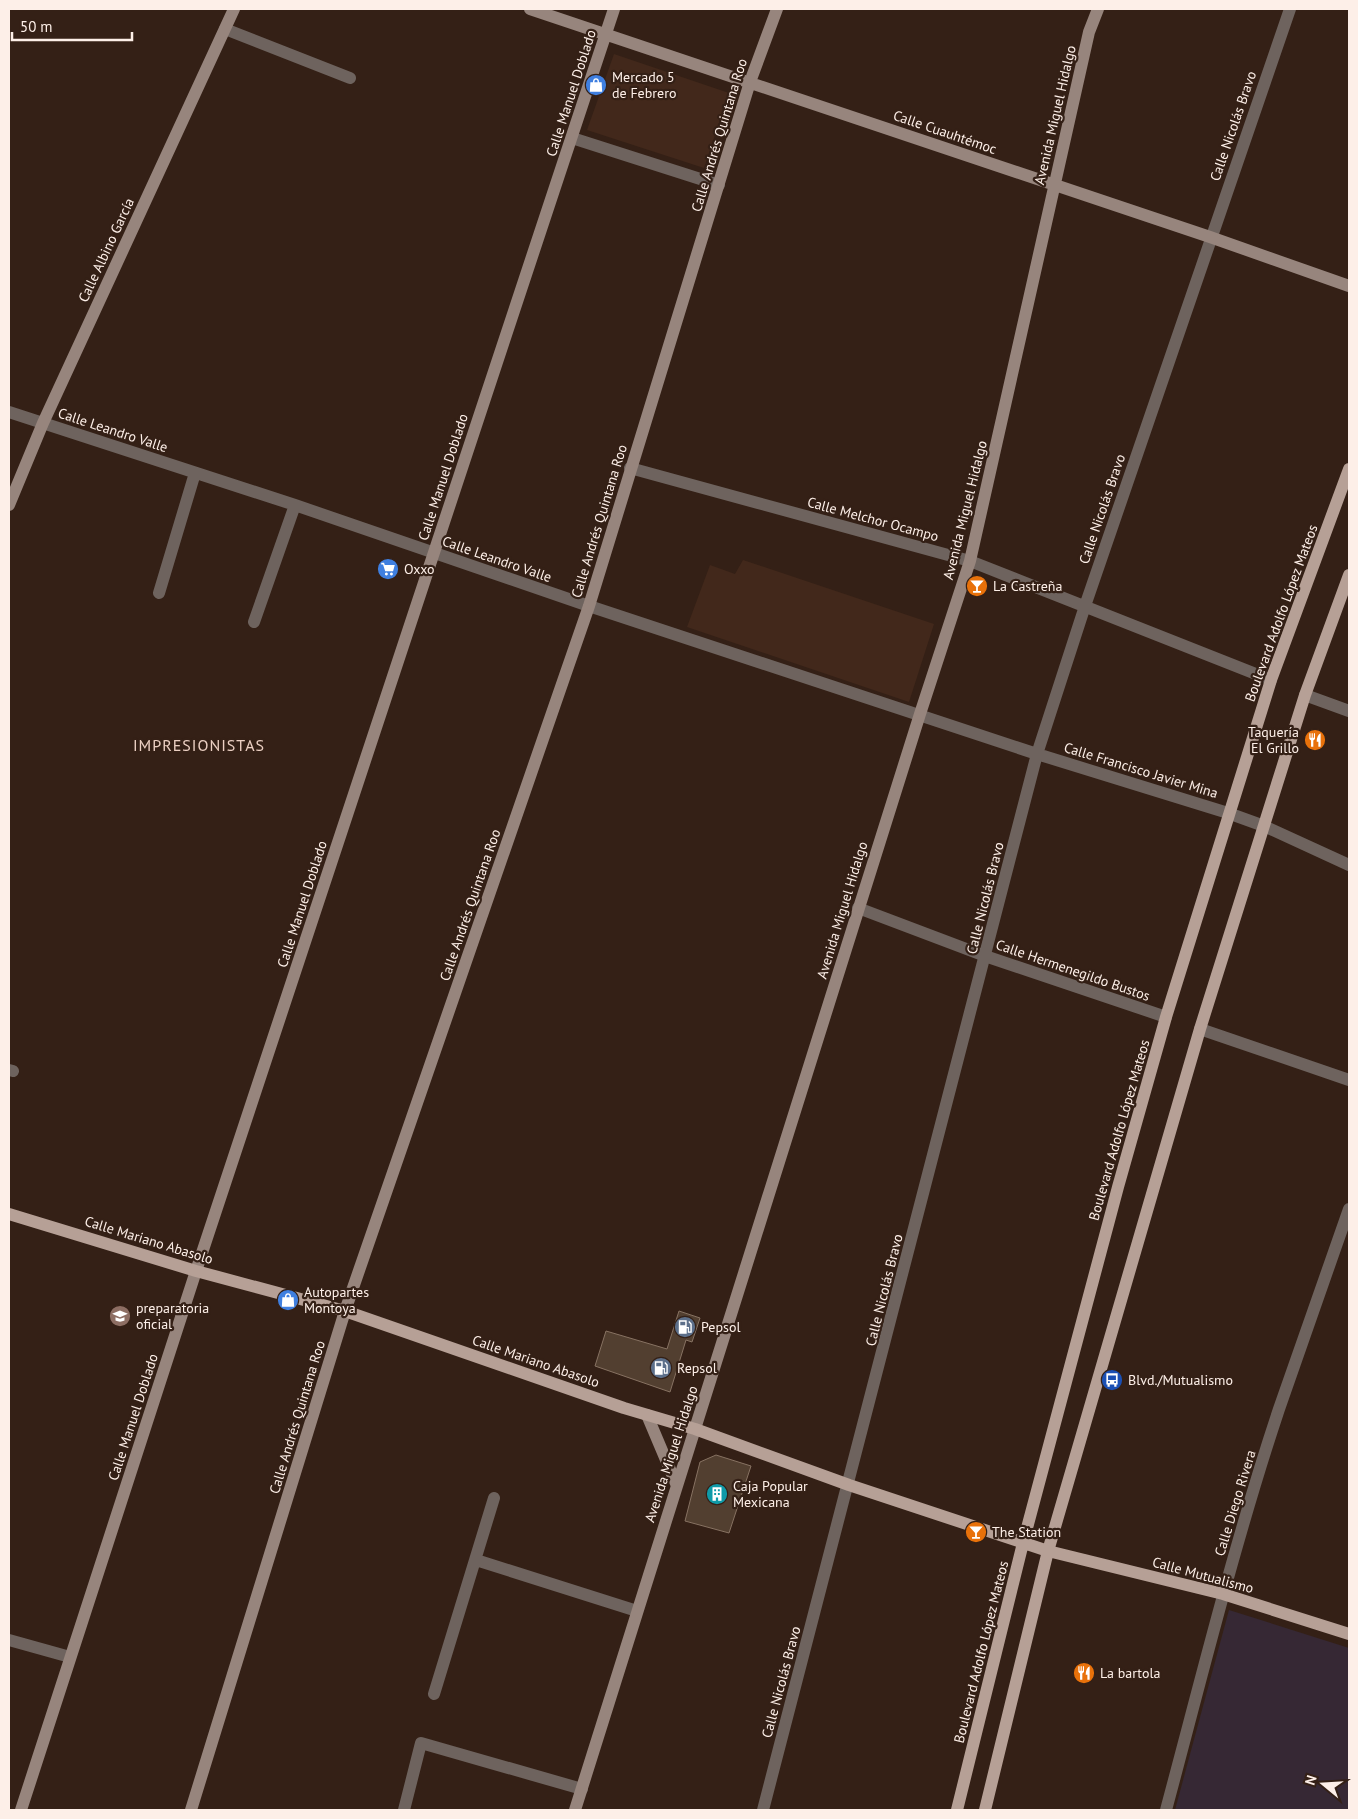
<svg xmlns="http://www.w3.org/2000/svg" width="1358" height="1819" font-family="'PT Sans',sans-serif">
<rect width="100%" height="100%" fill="#342016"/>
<path fill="#42281b" d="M614 54 729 93 704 168 587 130Z
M743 560 934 624 909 702 687 627 710 565 735 574Z"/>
<path fill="#362834" d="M1229 1610 1349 1648V1810H1175Z"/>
<path fill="#523f30" stroke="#877262" d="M679 1311 700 1318 692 1342 686 1340 670 1392 595 1366 606 1331 667 1349Z
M716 1455 751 1466 729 1533 685 1521 700 1462Z"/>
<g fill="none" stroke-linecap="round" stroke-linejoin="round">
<path stroke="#6e635e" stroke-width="12" d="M225 29 350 78
M572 138 719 185
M9 412 295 505 589 606 1037 754 1228 813 1264 826 1349 865
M630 468 970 561 1271 680
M159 593 195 473
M254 622 295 505
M1305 695 1349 711
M858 908 985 956 1166 1017
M1200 1029 1349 1080
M9 1070 13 1071
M476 1560 637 1611
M9 1640 70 1657
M434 1694 494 1498
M404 1810 421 1743 582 1789
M763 1810 1037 754 1085 606 1290 9
M1166 1810C1202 1676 1235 1541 1279 1409 1302 1342 1326 1276 1349 1209"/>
<path stroke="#97857d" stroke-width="12" d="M530 9 1210 237 1349 286
M9 505 43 423 234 9
M647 1415 677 1486
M21 1810 196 1271 614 9
M191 1810 345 1311 589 606 750 82 777 9
M575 1810 920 714 970 561 1089 32 1098 9"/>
<path stroke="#b6a096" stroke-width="12" d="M9 1214 196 1271 345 1311 624 1408 695 1429 849 1485 1048 1551 1223 1594 1349 1634
M957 1810 1023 1543 1118 1187 1166 1017 1271 680 1349 469
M985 1810 1048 1551 1200 1029 1305 695 1349 575"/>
</g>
<defs>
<g id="shop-disc" transform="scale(1.125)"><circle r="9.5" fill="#3f7fe0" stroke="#342016"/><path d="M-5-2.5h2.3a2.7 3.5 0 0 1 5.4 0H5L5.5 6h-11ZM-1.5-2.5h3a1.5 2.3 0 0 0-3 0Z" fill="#fff"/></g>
<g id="supermarket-disc" transform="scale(1.125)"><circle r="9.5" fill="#3f7fe0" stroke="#342016"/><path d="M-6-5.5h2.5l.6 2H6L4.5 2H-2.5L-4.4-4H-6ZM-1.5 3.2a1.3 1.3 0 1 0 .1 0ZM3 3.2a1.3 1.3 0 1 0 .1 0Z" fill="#fff"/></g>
<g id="bar-disc" transform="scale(1.125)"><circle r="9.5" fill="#e8710a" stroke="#342016"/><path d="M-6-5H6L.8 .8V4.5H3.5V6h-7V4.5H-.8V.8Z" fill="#fff"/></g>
<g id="restaurant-disc" transform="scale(1.125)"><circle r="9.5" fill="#e8710a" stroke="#342016"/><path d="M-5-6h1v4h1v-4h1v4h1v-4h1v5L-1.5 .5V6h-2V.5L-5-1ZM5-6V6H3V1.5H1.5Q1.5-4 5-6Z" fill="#fff"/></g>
<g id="school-disc" transform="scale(1.125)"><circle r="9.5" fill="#8d6e63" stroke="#342016"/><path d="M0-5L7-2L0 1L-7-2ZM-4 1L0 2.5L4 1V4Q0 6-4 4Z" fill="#fff"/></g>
<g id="fuel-disc" transform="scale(1.125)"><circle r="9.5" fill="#5c6f8a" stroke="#342016"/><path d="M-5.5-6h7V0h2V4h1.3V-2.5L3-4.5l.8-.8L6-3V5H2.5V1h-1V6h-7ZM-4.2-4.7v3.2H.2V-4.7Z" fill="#fff"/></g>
<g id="bus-disc" transform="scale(1.125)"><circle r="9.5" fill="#1a4fb4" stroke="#342016"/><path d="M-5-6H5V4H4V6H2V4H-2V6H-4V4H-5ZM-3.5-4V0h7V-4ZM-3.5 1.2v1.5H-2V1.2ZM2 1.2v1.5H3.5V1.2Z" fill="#fff"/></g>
<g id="building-disc" transform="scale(1.125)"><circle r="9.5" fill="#0f9aa8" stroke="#342016"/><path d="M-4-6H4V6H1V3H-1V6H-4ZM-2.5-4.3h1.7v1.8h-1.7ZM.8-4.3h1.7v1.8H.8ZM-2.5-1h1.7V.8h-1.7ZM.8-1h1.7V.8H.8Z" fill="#fff"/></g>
</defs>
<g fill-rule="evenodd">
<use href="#shop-disc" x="596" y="85"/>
<use href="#supermarket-disc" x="388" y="569"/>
<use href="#bar-disc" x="977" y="586"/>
<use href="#restaurant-disc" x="1315" y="740"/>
<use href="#shop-disc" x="288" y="1300"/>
<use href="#school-disc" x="120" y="1316"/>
<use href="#fuel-disc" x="685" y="1327"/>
<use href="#fuel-disc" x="661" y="1368"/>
<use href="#bus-disc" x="1112" y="1380"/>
<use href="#building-disc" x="717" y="1494"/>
<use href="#bar-disc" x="976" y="1532"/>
<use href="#restaurant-disc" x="1084" y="1673"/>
</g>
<g text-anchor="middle" stroke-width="4.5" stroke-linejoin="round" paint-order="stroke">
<g font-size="14" fill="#fdefe8" stroke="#342016" text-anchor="start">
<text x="612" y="82">Mercado 5<tspan x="612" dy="16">de Febrero</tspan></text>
<text x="404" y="574">Oxxo</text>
<text x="993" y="591">La Castreña</text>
<text x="1299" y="737" text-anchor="end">Taquería<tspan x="1299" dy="16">El Grillo</tspan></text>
<text x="304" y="1297">Autopartes<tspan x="304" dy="16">Montoya</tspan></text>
<text x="136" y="1313">preparatoria<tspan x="136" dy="16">oficial</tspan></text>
<text x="701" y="1332">Pepsol</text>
<text x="677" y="1373">Repsol</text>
<text x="1128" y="1385">Blvd./Mutualismo</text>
<text x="733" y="1491">Caja Popular<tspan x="733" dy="16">Mexicana</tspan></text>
<text x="992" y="1537">The Station</text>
<text x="1100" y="1678">La bartola</text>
</g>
<g font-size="14" fill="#fdefe8" stroke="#342016">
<text transform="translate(571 93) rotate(-72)" y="5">Calle Manuel Doblado</text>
<text transform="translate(1055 115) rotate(-77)" y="5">Avenida Miguel Hidalgo</text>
<text transform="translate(1233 126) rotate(-71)" y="5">Calle Nicolás Bravo</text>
<text transform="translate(945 132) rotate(19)" y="5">Calle Cuauhtémoc</text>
<text transform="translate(719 135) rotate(-73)" y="5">Calle Andrés Quintana Roo</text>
<text transform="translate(106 250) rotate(-65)" y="5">Calle Albino García</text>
<text transform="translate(113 430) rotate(18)" y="5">Calle Leandro Valle</text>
<text transform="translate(443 477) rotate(-72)" y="5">Calle Manuel Doblado</text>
<text transform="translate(1102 509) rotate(-71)" y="5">Calle Nicolás Bravo</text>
<text transform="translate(965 510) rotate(-76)" y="5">Avenida Miguel Hidalgo</text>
<text transform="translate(873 519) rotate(15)" y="5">Calle Melchor Ocampo</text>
<text transform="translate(599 521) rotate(-73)" y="5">Calle Andrés Quintana Roo</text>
<text transform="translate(497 559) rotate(19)" y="5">Calle Leandro Valle</text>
<text transform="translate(1281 613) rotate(-70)" y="5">Boulevard Adolfo López Mateos</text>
<text transform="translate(1141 770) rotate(17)" y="5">Calle Francisco Javier Mina</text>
<text transform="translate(985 898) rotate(-76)" y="5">Calle Nicolás Bravo</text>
<text transform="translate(302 904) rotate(-72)" y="5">Calle Manuel Doblado</text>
<text transform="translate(470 905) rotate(-71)" y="5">Calle Andrés Quintana Roo</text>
<text transform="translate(842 910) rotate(-73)" y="5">Avenida Miguel Hidalgo</text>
<text transform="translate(1073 970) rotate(19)" y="5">Calle Hermenegildo Bustos</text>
<text transform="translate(1119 1130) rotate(-74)" y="5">Boulevard Adolfo López Mateos</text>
<text transform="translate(149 1240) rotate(17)" y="5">Calle Mariano Abasolo</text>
<text transform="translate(884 1290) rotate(-76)" y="5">Calle Nicolás Bravo</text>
<text transform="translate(536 1361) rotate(19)" y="5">Calle Mariano Abasolo</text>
<text transform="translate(133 1417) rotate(-72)" y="5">Calle Manuel Doblado</text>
<text transform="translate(297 1417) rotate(-73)" y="5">Calle Andrés Quintana Roo</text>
<text transform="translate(671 1454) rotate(-72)" y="5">Avenida Miguel Hidalgo</text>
<text transform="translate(1235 1503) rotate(-73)" y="5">Calle Diego Rivera</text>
<text transform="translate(1203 1575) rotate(15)" y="5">Calle Mutualismo</text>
<text transform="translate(981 1652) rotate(-76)" y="5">Boulevard Adolfo López Mateos</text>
<text transform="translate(781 1682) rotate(-75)" y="5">Calle Nicolás Bravo</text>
</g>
<g font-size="16" letter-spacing="1" fill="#ecd0c3" stroke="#342016">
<text x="199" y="751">IMPRESIONISTAS</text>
</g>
</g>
<rect width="1358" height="1819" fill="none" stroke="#fdefe8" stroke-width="20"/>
<g transform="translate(1323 1784) rotate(288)" stroke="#342016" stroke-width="4" paint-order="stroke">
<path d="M0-4L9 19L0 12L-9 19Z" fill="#fdefe8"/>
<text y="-8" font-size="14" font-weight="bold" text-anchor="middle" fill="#fdefe8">N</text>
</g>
<path d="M12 32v8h120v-8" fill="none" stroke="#fdefe8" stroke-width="2.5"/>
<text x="20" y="32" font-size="15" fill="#fdefe8" stroke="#342016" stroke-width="4" paint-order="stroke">50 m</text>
</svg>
